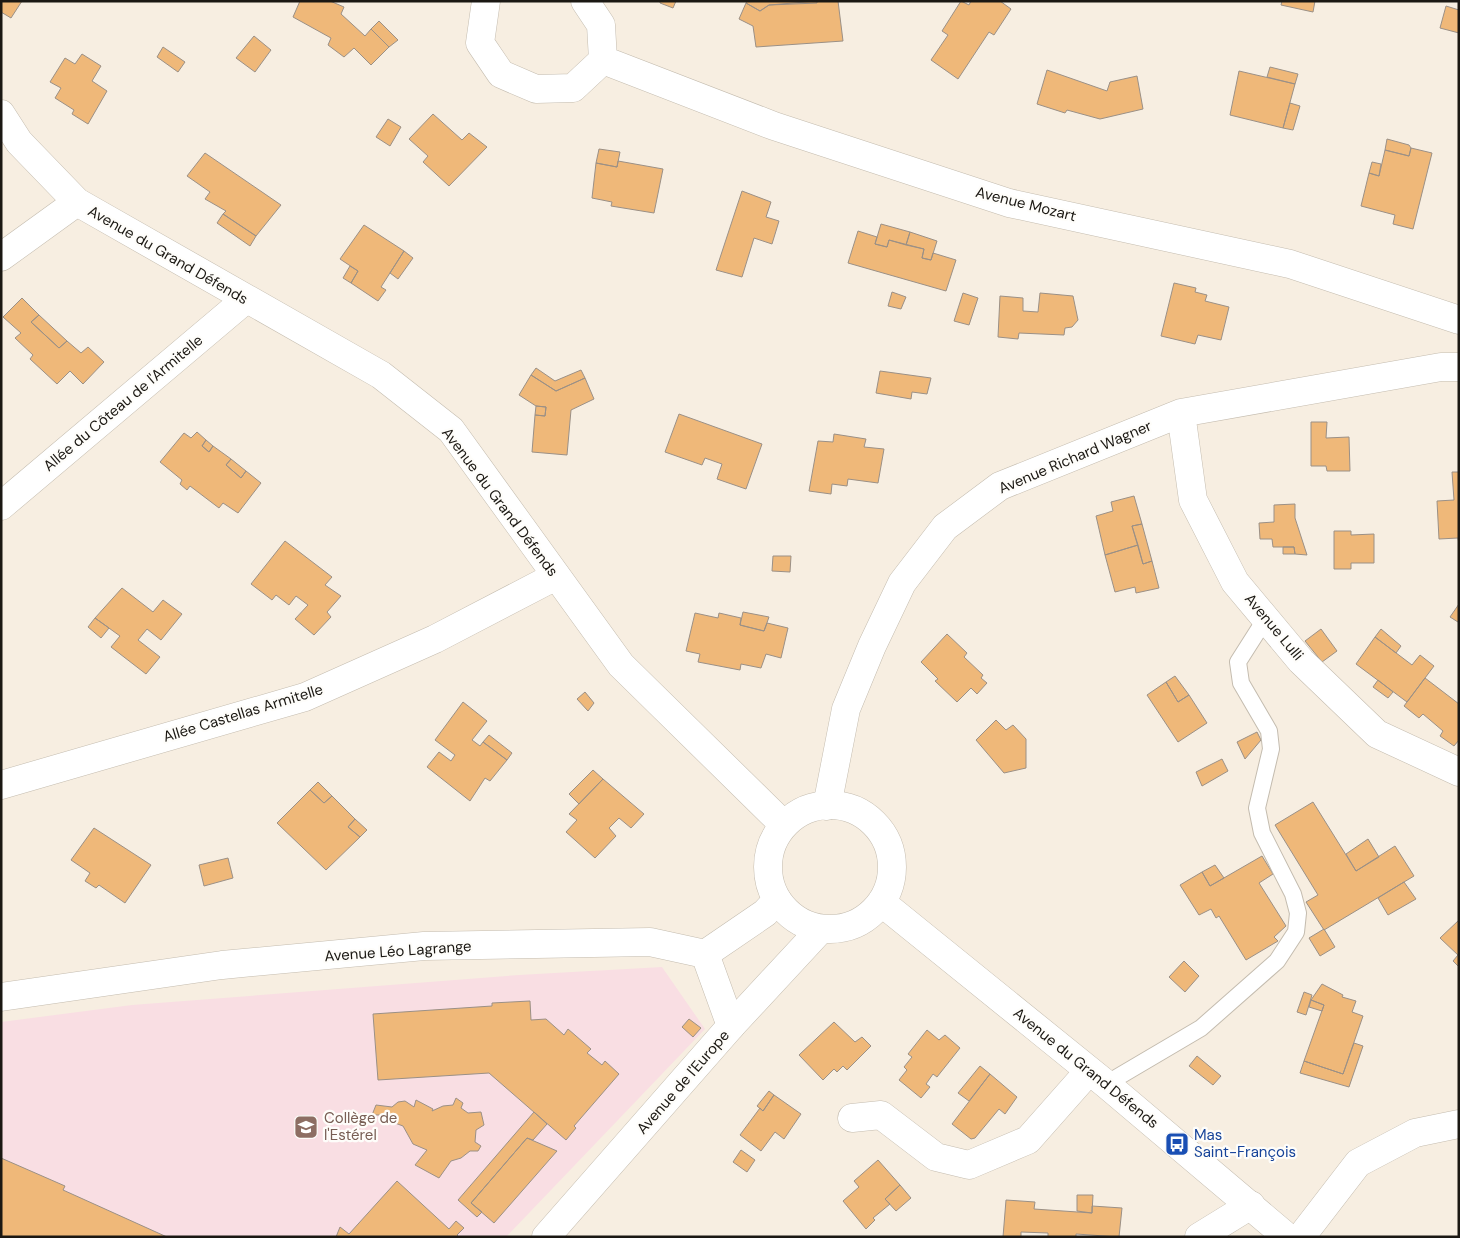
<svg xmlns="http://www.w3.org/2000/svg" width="1460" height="1238" font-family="'DM Sans',sans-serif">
<rect width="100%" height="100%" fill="#f7eee1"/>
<path fill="#f9dee3" d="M662 967 705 1029 506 1237H1V1022L132 1005 519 975Z"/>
<path fill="#efb879" stroke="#9b9086" d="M1 1H22L11 18 1 12Z
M300 1H330L344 7 341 14 365 36 371 29 389 47 371 65 354 48 344 57 328 45 331 38 293 17Z
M660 1H676L673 8 660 3Z
M747 1H817V3L769 5 760 11 746 3Z
M817 1H838L843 41 756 47 753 26 739 19 746 3 760 11 769 5Z
M961 1 969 5 971 1H1000L1011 9 994 35 989 32 958 79 931 60 948 35 942 31Z
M1282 1H1315L1313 12 1281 5Z
M1446 6 1459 10V33L1440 28Z
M379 21 398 40 389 47 371 29Z
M254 36 271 50 255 72 236 58Z
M163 47 185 62 178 72 157 57Z
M82 54 101 66 92 81 107 91 88 124 72 114 74 110 55 98 61 88 50 82 65 58 75 64Z
M1270 67 1298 74 1295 84 1267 77Z
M1047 70 1107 91 1110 82 1137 76 1143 109 1100 119 1067 110 1065 113 1037 104Z
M1239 71 1295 84 1283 128 1230 115Z
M1290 103 1300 106 1293 130 1283 128Z
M433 114 462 140 469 133 487 147 449 186 423 162 428 156 409 139Z
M388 119 401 127 390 146 376 137Z
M1387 139 1409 145 1411 148 1409 156 1385 150Z
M1411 148 1432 153 1413 229 1393 224 1395 215 1361 206 1369 173 1379 176 1385 150 1409 156Z
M599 149 620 152 617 167 596 163Z
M205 153 281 205 256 236 223 214 226 211 205 199 210 192 187 176Z
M618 161 663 169 654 213 611 206 612 202 592 198 596 163 617 167Z
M1372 162 1381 164 1379 176 1369 173Z
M742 191 771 202 766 217 779 221 772 244 754 238 742 277 716 270Z
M223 214 256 236 250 246 217 223Z
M881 224 910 232 906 245 889 240 887 247 875 244Z
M364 225 404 251 381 287 386 290 378 301 351 283 358 271 340 259Z
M858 231 877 237 875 244 887 247 889 240 924 249 922 258 931 260 933 253 956 260 946 291 848 263Z
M910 232 937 241 931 260 922 258 924 249 906 245Z
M404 251 413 258 398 279 390 273Z
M350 266 358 271 351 283 343 278Z
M1174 283 1196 288 1195 292 1207 295 1205 301 1229 307 1221 340 1198 335 1195 344 1161 336Z
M892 292 906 297 901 309 888 306Z
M963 293 978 298 969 325 954 321Z
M1040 293 1073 296 1078 320 1072 327 1065 328 1064 335 1019 333 1018 339 998 337 1000 296 1023 298V311L1038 312Z
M22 298 39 315 31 322 59 348 67 341 81 353 88 347 104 362 83 384 70 371 57 384 30 359 33 355 15 338 21 333 3 317Z
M39 315 67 341 59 348 31 322Z
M536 368 555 381 581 370 585 378 556 391 531 375Z
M880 371 931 378 927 394 912 392 911 399 876 393Z
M531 375 556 391 585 378 594 399 571 410 567 455 532 452 535 415 545 416 546 407 536 406 519 395Z
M536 406 546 407 545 416 535 415Z
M679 414 762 444 746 489 717 479 722 464 705 458 702 465 665 452Z
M1311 422H1327L1326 438 1349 437 1350 471H1327L1326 466H1311Z
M197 432 206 440 202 446 209 452 213 446 231 459 226 465 241 478 246 471 261 483 238 513 223 503 219 508 190 486 187 490 180 484 182 480 160 462 184 433 191 438Z
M834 434 866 439 864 447 884 449 878 483 848 479 847 486 832 484 831 494 809 491 818 441 833 442Z
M206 440 213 446 209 452 202 446Z
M231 459 246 471 241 478 226 465Z
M1452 472H1459V544L1458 538 1439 539 1437 501 1454 500Z
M1134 496 1142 524 1132 526 1138 545 1105 555 1096 516 1113 511 1111 502Z
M1295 504V518L1307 555 1295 554 1294 547H1273L1272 539H1260L1259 523 1274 522V505Z
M1142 524 1152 561 1143 564 1132 526Z
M1334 531H1351V535L1374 534V563H1351V569H1334Z
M285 541 332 577 325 585 341 596 327 612 331 617 314 635 295 619 308 605 296 596 289 605 276 595 272 600 251 584Z
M1138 545 1143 564 1152 561 1159 588 1136 593 1135 587 1115 592 1105 555Z
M1283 547H1294L1295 554H1283Z
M773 556H791L790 572 772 571Z
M122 588 153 612 163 600 182 614 161 640 147 629 138 640 160 657 146 674 111 647 120 636 95 618Z
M1459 604V621L1458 622 1450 617Z
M743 612 769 617 764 631 740 625Z
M695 613 718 618 719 613 741 618 740 625 764 631 767 623 788 628 781 658 766 654 761 668 741 664 740 670 698 662 700 654 686 651Z
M95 618 109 628 101 638 88 627Z
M1321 629 1337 651 1322 662 1305 641Z
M1381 629 1401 646 1396 653 1375 637Z
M947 634 967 653 964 657 983 675 981 678 987 683 977 694 971 688 957 702 935 681 938 679 921 662Z
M1375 637 1412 665 1420 655 1434 666 1407 702 1356 664Z
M1175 676 1189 695 1178 702 1166 682Z
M1425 678 1459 704V740L1454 746 1440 736 1443 731 1423 714 1419 718 1404 706Z
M1378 680 1393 692 1388 698 1373 687Z
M1166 682 1178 702 1189 695 1207 723 1178 742 1147 695Z
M585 692 594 703 588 711 577 699Z
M463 702 487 721 472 740 480 746 483 742 507 760 490 781 485 778 470 801 427 767 439 752 451 761 455 755 435 740Z
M996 720 1006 730 1013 725 1026 739V768L1004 773 976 740Z
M1257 732 1261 740 1245 759 1237 742Z
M489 735 512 753 507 760 483 742Z
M1222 759 1228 771 1202 786 1196 772Z
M593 770 603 779 579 804 569 794Z
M603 779 644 814 631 828 619 818 609 828 616 836 595 858 566 832 577 820 569 814Z
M318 782 332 796 324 803 310 790Z
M310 790 324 803 332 796 355 819 348 827 360 837 326 870 277 823Z
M1313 802 1356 871 1395 846 1414 876 1324 930 1306 902 1318 895 1275 825Z
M355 819 367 830 360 837 348 827Z
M94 828 151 865 125 903 99 885 96 888 85 881 90 873 71 860Z
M1368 839 1379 857 1356 871 1346 854Z
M1262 856 1273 874 1259 883 1286 926 1274 937 1278 941 1246 960 1219 916 1216 918 1211 909 1199 915 1180 885 1202 872 1210 886Z
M228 858 233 878 204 886 199 865Z
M1215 865 1224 878 1210 886 1202 872Z
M1404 882 1416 899 1388 915 1378 898Z
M1459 920V956L1440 938Z
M1324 929 1335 947 1320 956 1309 938Z
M1458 955 1459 956V967L1453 961Z
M1184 961 1199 976 1185 992 1169 977Z
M1322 984 1343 995 1342 997 1356 1001 1352 1012 1363 1016 1343 1074 1304 1061 1324 1005 1311 1000Z
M1304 992 1312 995 1306 1015 1297 1012Z
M1311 1000 1324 1005 1322 1011 1309 1007Z
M530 1001 531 1020 546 1019 564 1035 568 1029 591 1049 587 1053 602 1065 605 1061 619 1074 574 1126 576 1128 566 1140 489 1073 378 1080 373 1014 492 1006V1003Z
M689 1019 701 1028 693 1037 682 1027Z
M834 1022 855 1042 862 1037 871 1046 847 1070 843 1066 837 1072 834 1069 823 1080 799 1055Z
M927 1030 939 1040 945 1035 960 1048 937 1077 933 1074 926 1084 930 1087 921 1098 899 1080 907 1070 904 1067 912 1057 908 1054Z
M1354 1043 1363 1046 1349 1087 1300 1073 1304 1061 1343 1074Z
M1197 1056 1221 1076 1213 1085 1189 1066Z
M980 1066 990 1074 969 1101 958 1093Z
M990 1074 1017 1097 1005 1114 999 1109 975 1138 971 1139 952 1124Z
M769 1091 774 1095 763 1111 757 1106Z
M774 1095 801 1114 784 1139 775 1132 761 1151 740 1135 760 1108 763 1111Z
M456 1098 463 1103 461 1108 468 1113 481 1112 484 1125 476 1130 475 1142 481 1146 478 1151H470L461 1158 451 1161 439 1178 415 1165 427 1150 413 1144 403 1126 395 1123 390 1115H372L376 1105 392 1107 398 1102 405 1101 414 1107 416 1100 433 1109 432 1111 443 1106 453 1105Z
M534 1112 547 1124 533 1140 527 1138 471 1203 482 1212 477 1217 458 1200Z
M527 1138 557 1151 494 1223 471 1203Z
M741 1150 755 1160 747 1172 733 1162Z
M1 1158 65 1186 63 1190 167 1237H1Z
M878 1160 900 1185 885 1199 890 1204 873 1218 875 1220 866 1229 843 1201 859 1187 854 1181Z
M397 1181 449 1229 456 1221 464 1228 457 1235 459 1237H336L340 1227 349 1234Z
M900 1185 911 1198 896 1211 885 1199Z
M1077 1195H1093L1092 1213 1077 1211Z
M1006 1200 1035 1202 1034 1209 1092 1213V1206L1122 1208 1119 1237 1076 1234V1237H1048V1233L1021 1232V1237H1003Z"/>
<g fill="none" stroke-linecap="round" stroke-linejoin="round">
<g stroke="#c4bcaf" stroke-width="18">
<path id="service" d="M1106 1084 1201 1028 1277 961 1296 932 1298 913 1293 894 1262 833 1257 808 1271 749 1269 731 1241 683 1238 662 1266 618"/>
</g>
<g stroke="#c4bcaf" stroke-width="29">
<path id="minor" d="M486 1 480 43 501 74 536 89 573 88 603 60 601 25 585 1
M603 60 774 126 1009 203 1290 264 1459 320
M1 257 77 202
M1181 413 1193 500 1235 582 1301 661 1377 734 1459 772
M1 506 245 300
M1 785 305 697 435 639 556 576
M827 806 846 709 872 646 902 583 945 527 1000 486 1181 413 1441 367H1459
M705 954 731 1026
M1 997 222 965 424 946 650 942 705 954 765 913 777 900
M852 1118 881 1115 936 1157 969 1165 1028 1140 1089 1071
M1199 1237 1251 1205
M1301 1237 1358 1163 1415 1133 1459 1124"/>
</g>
<g stroke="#c4bcaf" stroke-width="29">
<path id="tertiary" d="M1 114 19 142 77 202 381 375 451 430 621 665 784 825
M768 867a62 62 0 1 1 124 0a62 62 0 1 1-124 0Z
M881 902 1106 1084 1287 1237
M546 1237 731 1026 821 929"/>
</g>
<use href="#service" stroke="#fff" stroke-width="16"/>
<use href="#minor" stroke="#fff" stroke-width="28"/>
<use href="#tertiary" stroke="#fff" stroke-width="28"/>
</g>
<defs>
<g id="school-square" transform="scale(1.25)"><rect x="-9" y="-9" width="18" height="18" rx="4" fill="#8d6e63" stroke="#fefdfa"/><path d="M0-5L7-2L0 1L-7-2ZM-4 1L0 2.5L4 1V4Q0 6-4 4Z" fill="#fff"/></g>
<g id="bus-square" transform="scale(1.25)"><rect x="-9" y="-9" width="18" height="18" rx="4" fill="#1a4fb4" stroke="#fefdfa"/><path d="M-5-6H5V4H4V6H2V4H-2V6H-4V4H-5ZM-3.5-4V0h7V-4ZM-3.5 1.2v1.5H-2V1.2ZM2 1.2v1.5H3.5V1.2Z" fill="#fff"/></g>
</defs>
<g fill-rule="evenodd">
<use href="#school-square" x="306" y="1127"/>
<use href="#bus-square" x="1177" y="1144"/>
</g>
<g text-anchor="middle" stroke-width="4.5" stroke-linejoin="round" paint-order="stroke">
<g font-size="15" fill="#1b1813" stroke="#fefdfa">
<text transform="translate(1026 204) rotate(14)" y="5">Avenue Mozart</text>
<text transform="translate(168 255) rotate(30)" y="5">Avenue du Grand Défends</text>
<text transform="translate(123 403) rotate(-40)" y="5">Allée du Côteau de l'Armitelle</text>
<text transform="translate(1075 457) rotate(-23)" y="5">Avenue Richard Wagner</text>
<text transform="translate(500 502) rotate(53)" y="5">Avenue du Grand Défends</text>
<text transform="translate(1274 627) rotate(50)" y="5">Avenue Lulli</text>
<text transform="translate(243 713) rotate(-17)" y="5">Allée Castellas Armitelle</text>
<text transform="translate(398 951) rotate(-4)" y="5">Avenue Léo Lagrange</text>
<text transform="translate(1086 1068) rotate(39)" y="5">Avenue du Grand Défends</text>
<text transform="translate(683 1082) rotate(-49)" y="5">Avenue de l'Europe</text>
</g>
<g font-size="15" fill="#785e54" stroke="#fefdfa" text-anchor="start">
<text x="324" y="1123">Collège de<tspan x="324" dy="17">l'Estérel</tspan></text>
</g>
<g font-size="15" fill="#164399" stroke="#fefdfa" text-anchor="start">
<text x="1194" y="1140">Mas<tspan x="1194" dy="17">Saint-François</tspan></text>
</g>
</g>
<rect width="1460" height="1238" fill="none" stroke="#1b1813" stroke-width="5"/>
</svg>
